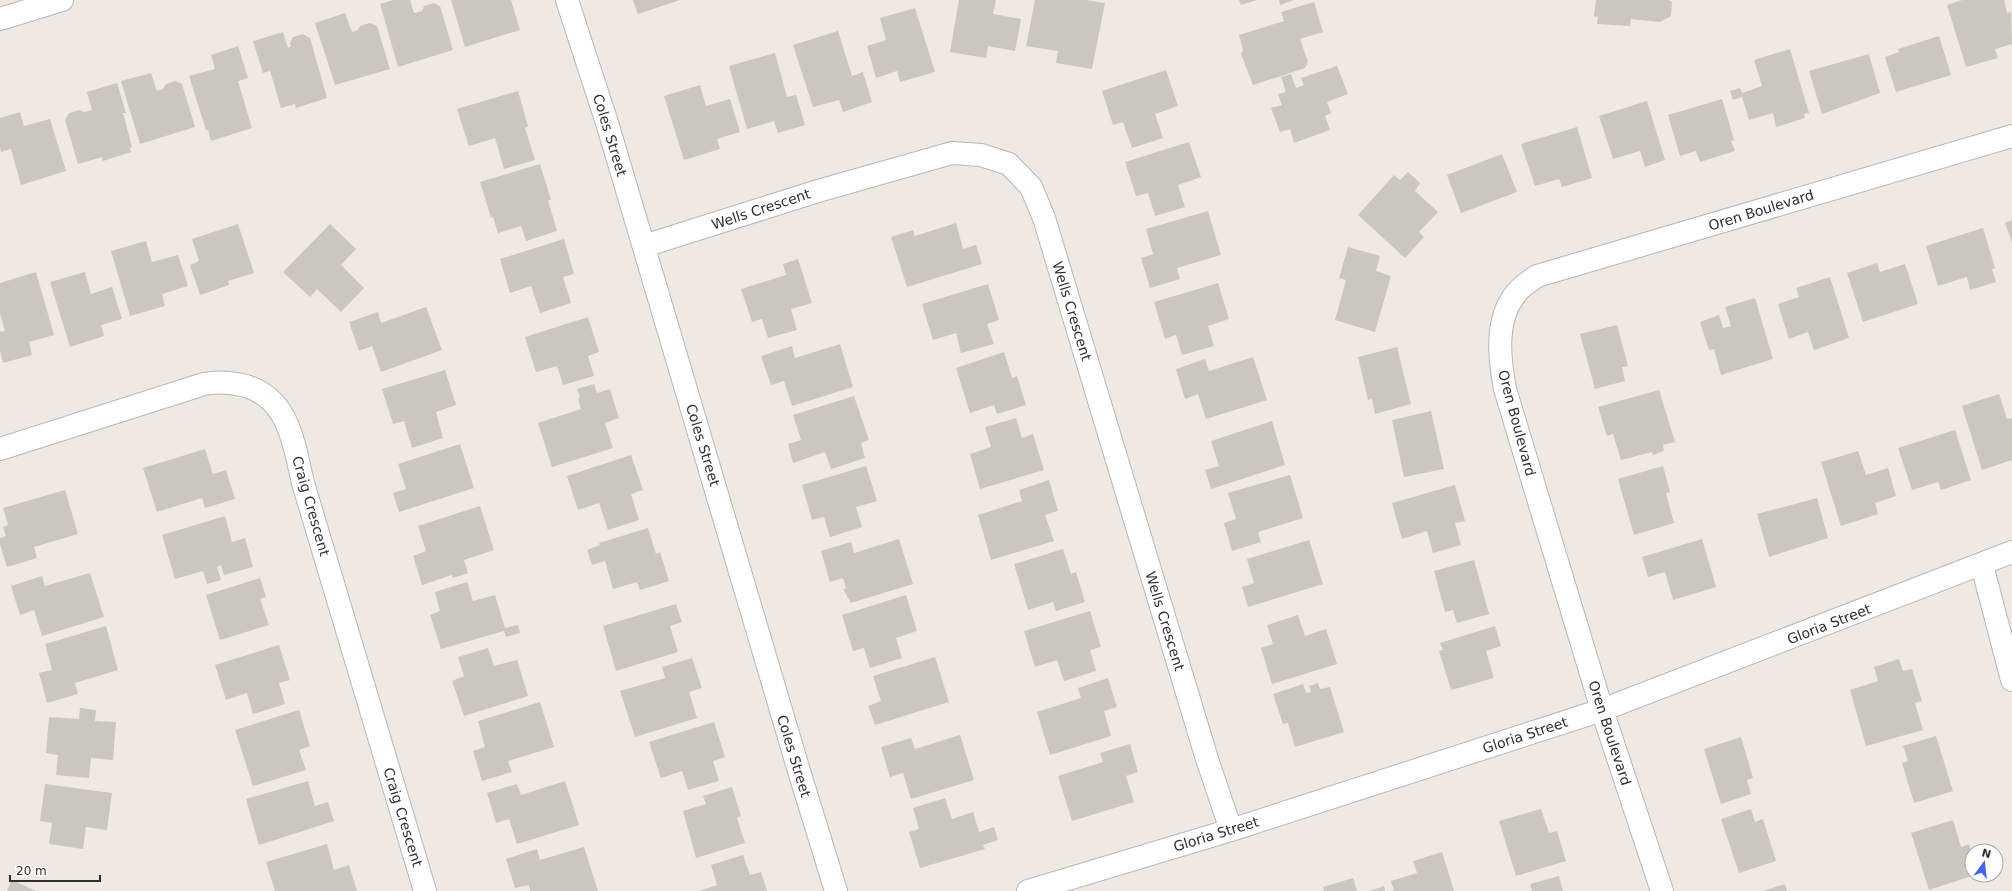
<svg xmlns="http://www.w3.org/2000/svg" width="2012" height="891" font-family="'DejaVu Sans',sans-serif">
<rect width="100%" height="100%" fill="#efe9e1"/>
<path fill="#cbc7bf" d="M393 0H410L414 13 422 11 424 6 434 3 440 6 453 50 398 67 380 4Z
M451 0H511L520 30 465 47Z
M633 0H680L638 14Z
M959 0H996L993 14 1021 19 1015 51 988 46 986 58 950 52Z
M1035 0H1086L1105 3 1092 69 1056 63 1058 51 1026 46Z
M1239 0H1257L1241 5Z
M1279 0H1294L1280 5Z
M1596 0H1668L1672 2 1671 16 1660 22 1631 19 1630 26 1597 24 1598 17 1594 16Z
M1962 0H2004L2007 13 2011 12 2012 44 1995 49 1998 58 1966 67 1947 5Z
M1314 2 1323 32 1300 39 1308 62 1305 68 1253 85 1241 54 1243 50 1239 35 1284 21 1281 12Z
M915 8 935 72 900 82 897 71 876 78 867 46 886 40 880 18Z
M345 13 352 32 358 30 360 26 370 23 377 26 390 69 335 85 315 23Z
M838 31 852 76 863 72 872 102 843 112 839 100 813 107 793 45Z
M283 32 288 48 291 46 290 43 293 37 303 34 310 38 327 98 296 108 295 104 281 108 270 71 263 73 253 41Z
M1939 36 1951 75 1896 92 1885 57 1899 52 1898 49Z
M238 46 248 78 238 81 252 128 211 141 208 130H206L189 76 215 69 211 55Z
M1790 49 1809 113 1804 114 1805 118 1776 127 1773 113 1749 120 1742 97 1733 100 1730 91 1740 88 1742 93 1762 86 1754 60Z
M775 53 787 97 796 95 805 125 778 133 774 121 747 129 729 66Z
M1869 54 1880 93 1822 114 1809 71Z
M1337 66 1348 94 1327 102 1331 113 1325 116 1330 130 1294 143 1290 129 1280 132 1271 108 1282 105 1278 94 1286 92 1281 77 1291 74 1296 88 1304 85 1301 78Z
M1166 70 1178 106 1155 114 1163 138 1132 148 1123 122 1113 125 1102 91Z
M151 73 157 91 163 89 166 84 175 81 182 84 195 127 140 144 121 81Z
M117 83 126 113H123L132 147 130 148 131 152 103 161 102 157 78 164 65 120 69 113 79 110 84 112 92 110 87 92Z
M700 85 706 106 730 99 740 132 717 139 720 149 684 160 664 96Z
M518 91 528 126 525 128 535 160 504 169 495 138 469 146 457 109Z
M1722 99 1734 140 1731 141 1735 151 1700 162 1696 151 1680 156 1668 115Z
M1647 101 1665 160 1645 167 1640 151 1613 159 1599 116Z
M20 112 24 126 50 119 66 171 21 185 11 149 1 152 0 148V118Z
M1577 127 1592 178 1562 187 1559 179 1535 186 1521 144Z
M1189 142 1201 177 1178 185 1185 207 1155 216 1148 193 1136 196 1125 162Z
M1502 154 1517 192 1461 213 1447 175Z
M540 164 551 200H548L557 231 526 241 521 226 498 233 493 217 491 218 480 182Z
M1408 172 1420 183 1415 191 1438 212 1419 232 1424 237 1405 258 1358 215 1394 175 1400 180Z
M1208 211 1221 255 1177 268 1180 279 1150 288 1141 258 1153 254 1146 229Z
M2012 220V243L2005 223Z
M956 223 963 249 976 245 982 264 907 287 891 237 913 230 915 236Z
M238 224 254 273 228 281 229 285 200 295 190 265 199 261 192 239Z
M330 224 356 249 341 265 364 288 341 312 317 289 310 297 283 272Z
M1983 228 1995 268 1992 269 1996 282 1970 290 1967 277 1938 286 1926 246Z
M564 239 574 274 563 277 571 303 540 313 531 286 510 293 500 259Z
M146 241 152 262 178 255 188 286 162 294 165 306 130 316 111 251Z
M1348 247 1380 256 1376 271 1391 276 1375 332 1335 320 1346 280 1339 278Z
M798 259 812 303 791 309 797 330 768 338 762 319 752 322 741 289 786 275 783 264Z
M1877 263 1880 272 1905 264 1918 304 1863 322 1847 273Z
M36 272 54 335 29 342 32 355 3 363 0 351V332L5 331 0 314V283Z
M85 272 91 294 112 287 122 319 101 325 104 336 70 347 50 282Z
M1830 277 1849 338 1814 350 1808 332 1789 339 1778 304 1799 297 1796 288Z
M1218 283 1229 319 1208 326 1214 346 1182 355 1176 335 1165 339 1154 302Z
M988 284 999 320 987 324 994 344 961 353 956 333 933 340 922 304Z
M1755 298 1773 359 1721 375 1714 349 1709 350 1700 322 1719 315 1723 328 1731 326 1725 307Z
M426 307 442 350 381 372 372 346 359 351 349 322 378 312 381 323Z
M588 317 599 352 588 356 594 376 563 385 557 366 536 372 525 337Z
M1617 325 1628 366 1622 367 1625 381 1595 389 1580 334Z
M840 344 853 387 792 406 784 381 771 385 761 356 792 346 795 358Z
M1397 347 1411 404 1375 414 1372 399 1368 400 1358 357Z
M1004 352 1012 378 1017 376 1026 405 997 414 994 405 970 413 956 368Z
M1253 357 1267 400 1206 419 1198 394 1185 399 1176 369 1205 359 1209 371Z
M445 370 456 405 436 412 443 438 412 448 404 421 393 424 382 389Z
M594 384 597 393 610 389 619 418 605 423 613 448 552 467 538 423 581 409 578 398 580 397 577 389Z
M1659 390 1675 442 1663 445 1664 451 1653 455 1652 452 1621 460 1613 434 1607 436 1598 407Z
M1999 394 2007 419 2012 418V460L1982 470 1962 406Z
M854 396 869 440 861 443 865 458 831 469 825 452 793 463 788 444 801 440 793 415Z
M1431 411 1444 469 1404 477 1392 420Z
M1016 418 1022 438 1033 434 1044 470 980 489 970 454 991 447 985 427Z
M1272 421 1285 465 1211 489 1205 470 1219 466 1211 441Z
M1955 430 1971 480 1941 490 1938 482 1912 490 1898 448Z
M460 444 474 488 399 512 393 493 406 489 398 464Z
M205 449 213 474 226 470 235 499 205 508 202 498 157 512 143 468Z
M1858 451 1866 475 1888 468 1896 496 1875 503 1878 514 1841 526 1821 462Z
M631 455 643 490 631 494 639 520 608 530 599 503 578 510 567 476Z
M866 466 877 501 856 507 862 527 830 537 824 517 812 520 802 485Z
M1663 466 1670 492 1666 493 1674 523 1634 535 1618 479Z
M1290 475 1303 518 1258 532 1261 542 1232 551 1224 523 1236 519 1228 493Z
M1049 480 1058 511 1045 515 1054 541 991 560 978 515 1022 501 1019 490Z
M1455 485 1465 521 1455 523 1461 545 1433 553 1427 531 1402 539 1392 503Z
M65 490 78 534 34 547 37 558 7 567 0 544V538L6 536 3 527 8 525 3 508Z
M1817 498 1828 538 1769 557 1757 514Z
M480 506 494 550 464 560 468 573 453 578 452 575 422 585 413 556 426 551 418 526Z
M225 516 232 542 245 538 253 567 224 575 221 565 217 567 221 580 207 584 203 571 175 579 162 535Z
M648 528 656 554 660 552 669 581 640 590 637 582 613 589 605 561 592 565 587 550 600 545 599 543Z
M899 539 913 584 851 603 843 589 846 588 843 578 830 582 821 551 851 542 854 553Z
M1702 539 1716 587 1673 600 1665 572 1648 577 1642 557Z
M1309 540 1323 584 1248 607 1242 587 1254 583 1247 559Z
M1063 549 1071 574 1076 572 1085 602 1056 611 1053 602 1028 610 1014 564Z
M1474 560 1489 614 1457 623 1453 610 1445 612 1434 571Z
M90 573 104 617 42 636 34 610 20 615 11 586 42 576 45 586Z
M260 578 266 597 260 599 269 625 220 640 206 595Z
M467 582 473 601 495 595 505 628 518 625 520 633 506 637 504 631 441 649 430 615 440 611 435 592Z
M906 595 917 631 896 638 902 658 870 668 864 648 853 651 842 615Z
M676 604 682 622 670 626 678 652 616 671 603 626Z
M1090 611 1101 647 1090 650 1096 671 1064 681 1057 660 1035 667 1024 631Z
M1298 615 1305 636 1326 629 1337 664 1272 684 1261 648 1273 644 1267 625Z
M106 626 118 670 75 683 78 694 47 703 39 673 52 670 45 644Z
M1495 626 1501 646 1486 651 1494 678 1451 690 1439 651 1443 650 1440 643Z
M279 645 290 680 279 683 285 704 253 714 247 693 226 700 215 665Z
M488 648 494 666 517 660 528 696 464 716 452 681 464 676 458 657Z
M935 657 949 702 875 725 868 706 881 701 873 676Z
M692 658 702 688 689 692 697 718 635 737 620 691 665 678 662 667Z
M1899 659 1903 671 1912 669 1922 701 1915 703 1923 730 1866 746 1850 690 1878 681 1874 667Z
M1108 678 1117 707 1104 711 1111 736 1050 755 1037 712 1081 698 1078 688Z
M1318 683 1320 689 1330 687 1344 732 1295 747 1288 723 1283 724 1273 694 1303 684 1306 693 1311 692 1309 686Z
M540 702 554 747 508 761 512 772 482 781 473 751 485 747 478 721Z
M80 708 96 710 95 721 116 722 113 760 91 758 89 778 56 775 58 755 46 753 49 717 79 719Z
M299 710 310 746 299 750 306 770 253 786 235 730Z
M714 722 725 757 713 761 719 781 688 790 682 771 661 778 649 742Z
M960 735 974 780 911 799 903 773 890 777 881 747 911 738 915 749Z
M1936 736 1953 791 1914 803 1902 763 1908 761 1903 746Z
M1741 737 1753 778 1747 780 1751 794 1721 804 1704 749Z
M1130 744 1138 772 1126 776 1134 802 1072 821 1058 776 1103 762 1100 753Z
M308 781 315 806 328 802 334 821 259 845 246 799Z
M565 781 579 825 517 844 509 819 496 823 487 793 517 784 521 795Z
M45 784 112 793 107 830 86 827 83 849 49 844 52 823 40 821Z
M732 787 741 816 737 818 745 843 696 858 683 811 706 804 703 796Z
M945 798 952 819 973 812 979 832 994 827 998 840 983 845 985 849 920 868 909 832 919 829 913 808Z
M1541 809 1549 833 1557 831 1566 861 1516 876 1499 821Z
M1751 809 1755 822 1763 819 1776 861 1739 873 1721 819Z
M1953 820 1961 847 1969 844 1972 855V875H1975L1929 890 1911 833Z
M327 844 334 870 349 865 357 891H275L266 862Z
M584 847 598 891H530L529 885 515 888 506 859 537 849 540 860Z
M1442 852 1454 891H1394L1391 881 1417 873 1413 861Z
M743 855 750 875 761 872 767 891H699L717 885 711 865Z
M1559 876 1563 891H1532L1530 884Z
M1353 878 1357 891H1324L1323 887Z
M12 880 36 891H7Z
M1785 884 1787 891H1763Z
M1384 886 1385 891H1370Z"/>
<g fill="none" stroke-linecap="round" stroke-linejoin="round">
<g stroke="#b4b7c1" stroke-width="24">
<path id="minor" d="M567 0 608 126 799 771 836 891
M0 19 62 0
M644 246 818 191 952 153 981 155 1009 164 1031 187 1044 218 1207 759 1231 830
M0 449 204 384C219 381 231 382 246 386 289 399 294 444 303 483L425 891
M1982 565 2012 680
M1028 891 1231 830 1602 710 2012 552
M1662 891 1602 710 1505 389C1499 357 1494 315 1520 289 1525 284 1531 280 1537 276L2012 136"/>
</g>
<use href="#minor" stroke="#fff" stroke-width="22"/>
</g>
<g text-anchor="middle" stroke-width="4" stroke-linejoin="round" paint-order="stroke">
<g font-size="14" fill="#2e2e2e" stroke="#fff">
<text transform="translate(610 135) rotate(73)" y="5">Coles Street</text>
<text transform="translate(761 209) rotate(-18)" y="5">Wells Crescent</text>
<text transform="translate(1761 210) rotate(-17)" y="5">Oren Boulevard</text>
<text transform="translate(1072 311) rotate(73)" y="5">Wells Crescent</text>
<text transform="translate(1517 423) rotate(75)" y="5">Oren Boulevard</text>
<text transform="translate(703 445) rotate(73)" y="5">Coles Street</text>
<text transform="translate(311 506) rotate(74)" y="5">Craig Crescent</text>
<text transform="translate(1165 621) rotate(73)" y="5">Wells Crescent</text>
<text transform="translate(1829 624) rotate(-21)" y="5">Gloria Street</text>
<text transform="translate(1610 733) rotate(72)" y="5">Oren Boulevard</text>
<text transform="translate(1525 735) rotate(-18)" y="5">Gloria Street</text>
<text transform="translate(794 756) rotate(73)" y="5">Coles Street</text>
<text transform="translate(403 817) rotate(73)" y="5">Craig Crescent</text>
<text transform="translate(1216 834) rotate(-17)" y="5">Gloria Street</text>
</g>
</g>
<g transform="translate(1984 863) rotate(15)"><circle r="19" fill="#ffffff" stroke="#ababab"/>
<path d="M0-3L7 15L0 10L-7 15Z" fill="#4264fb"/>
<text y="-6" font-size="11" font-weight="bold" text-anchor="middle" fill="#2e2e2e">N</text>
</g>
<path d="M10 875v6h90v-6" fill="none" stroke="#2e2e2e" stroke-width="2"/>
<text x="16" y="875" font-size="12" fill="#2e2e2e" stroke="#ffffff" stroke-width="3" paint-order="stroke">20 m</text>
</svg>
